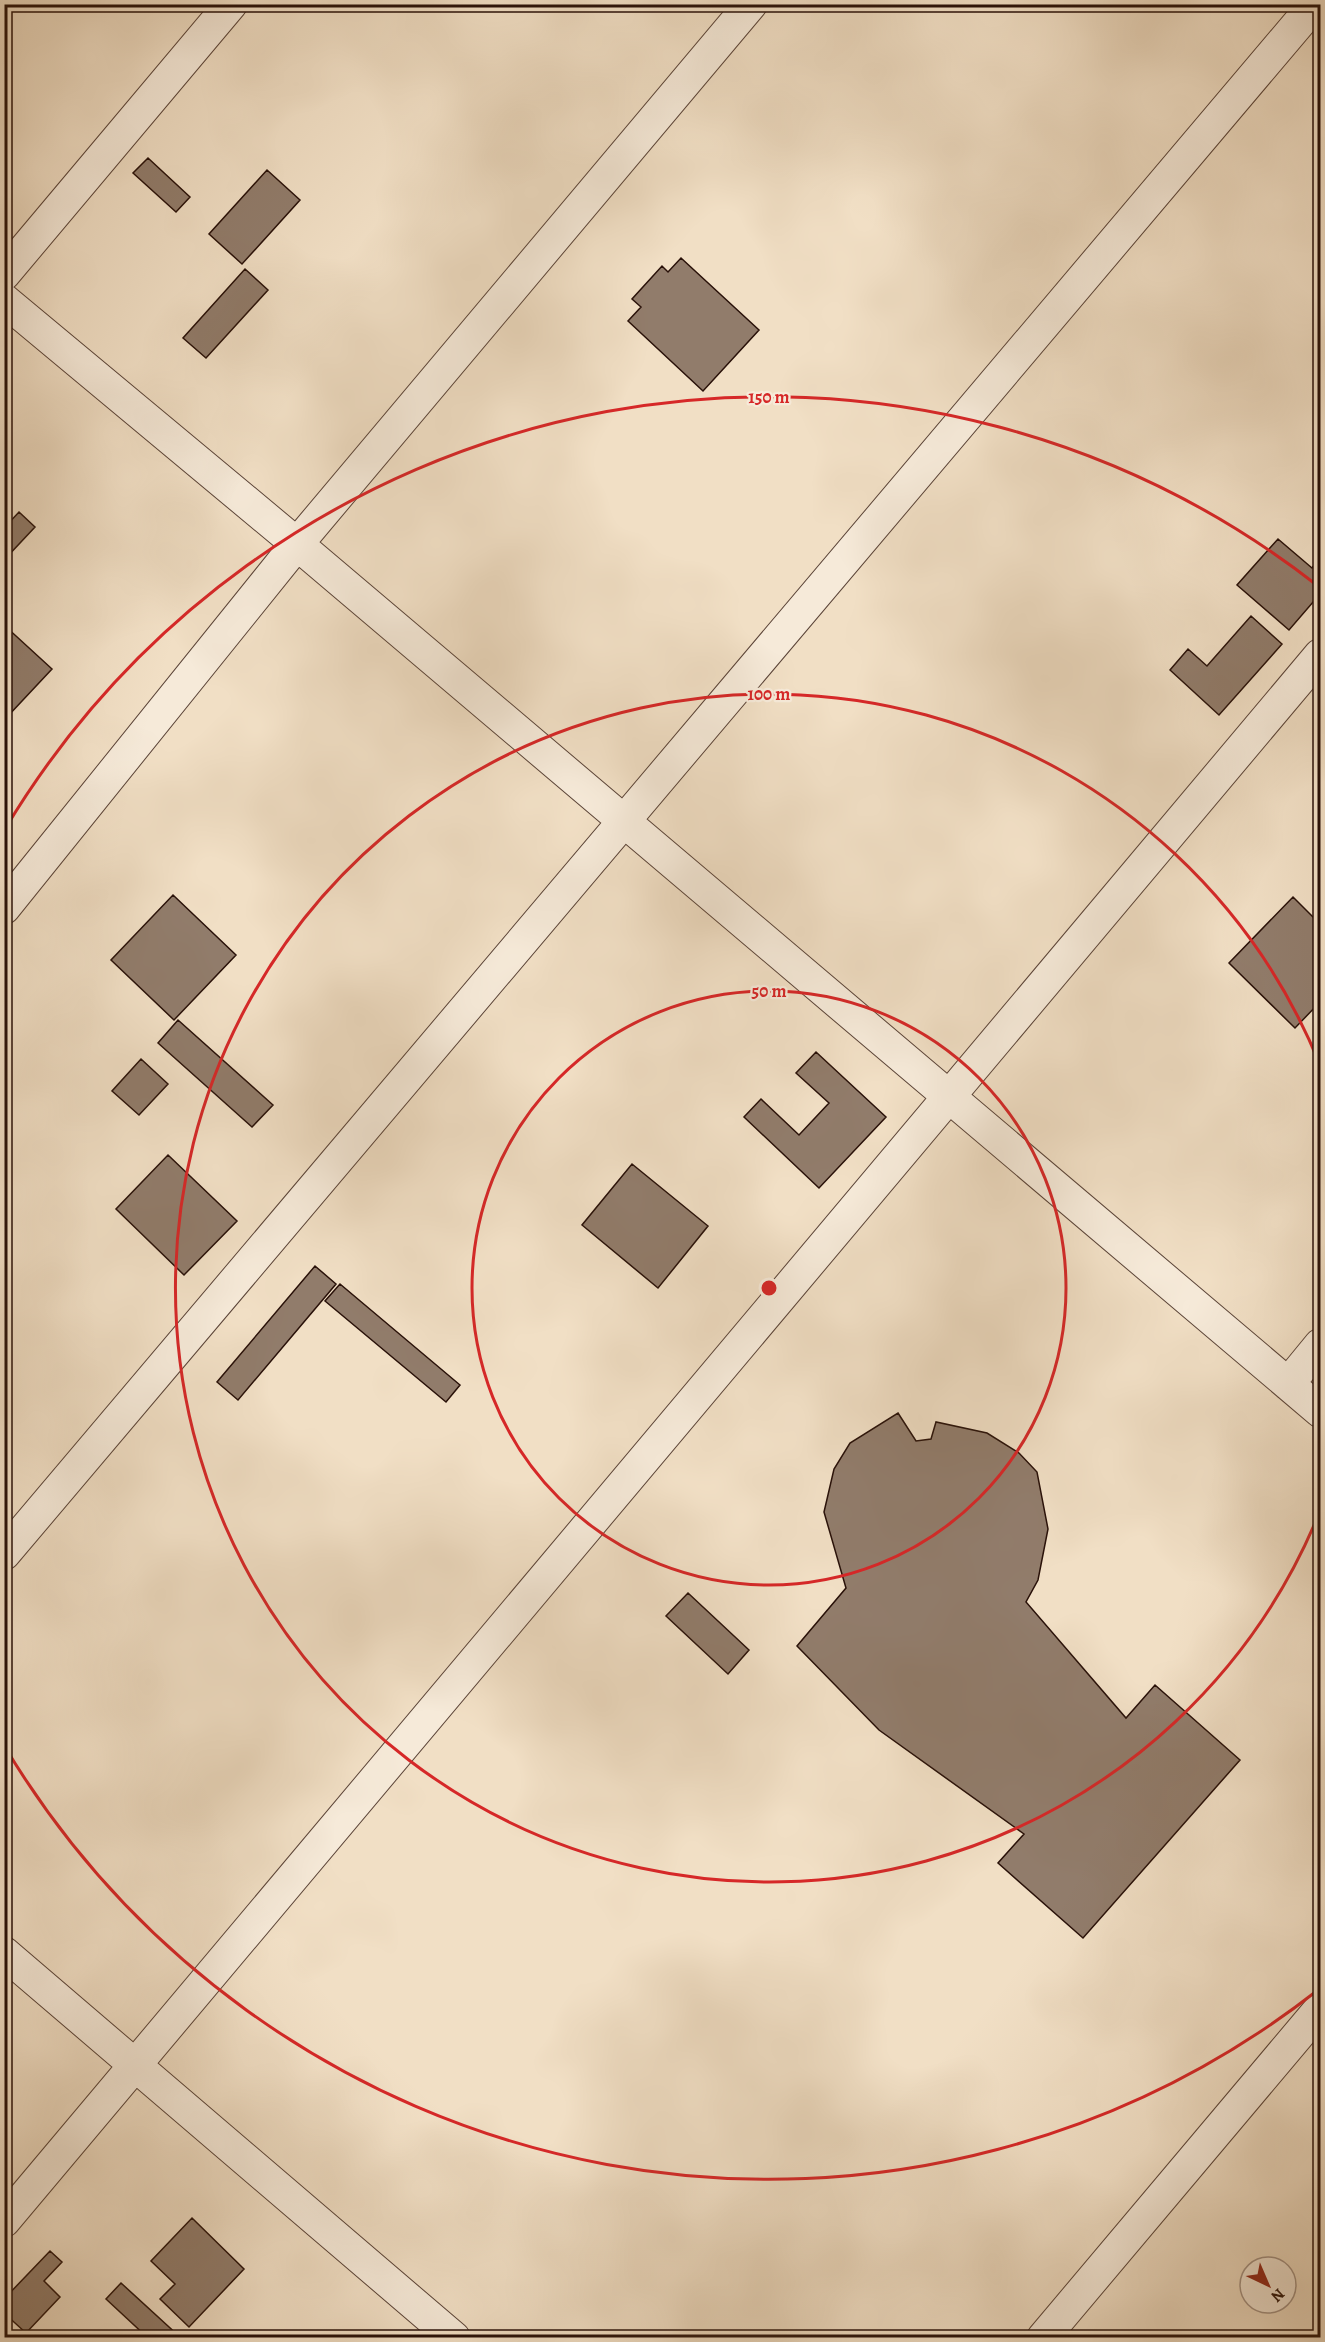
<svg xmlns="http://www.w3.org/2000/svg" width="1325" height="2342" font-family="Alegreya,serif">
<rect width="100%" height="100%" fill="#f1dfc5"/>
<filter id="stains"><feTurbulence type="fractalNoise" baseFrequency=".00333" numOctaves="4"/><feColorMatrix values="0 0 0 0 .2 0 0 0 0 .09 0 0 0 0 .02 0 0 0 .5 -.17"/></filter>
<radialGradient id="worn" r=".72"><stop offset=".6" stop-color="#630" stop-opacity="0"/><stop offset="1" stop-color="#630" stop-opacity=".3"/></radialGradient>
<path fill="#917c6b" stroke="#291109" stroke-width="1.5" d="M148 158 190 197 176 212 133 173Z
M267 170 300 200 242 264 209 234Z
M681 258 759 330 703 391 628 321 641 307 632 299 662 266 668 272Z
M245 269 268 290 206 358 183 338Z
M19 512 35 527 4 560V528Z
M1278 539 1312 568 1315 564 1320 569V594L1289 630 1237 585Z
M1251 616 1282 644 1219 715 1170 670 1188 649 1207 666Z
M4 625 52 669 7 717 4 715Z
M173 895 236 955 174 1020 111 960Z
M1293 897 1320 924V1002L1295 1028 1229 963Z
M178 1020 273 1105 252 1127 158 1043Z
M816 1052 886 1117 819 1188 744 1117 761 1099 799 1135 829 1103 796 1073Z
M141 1059 168 1084 139 1115 112 1091Z
M168 1155 237 1221 184 1275 116 1209Z
M632 1164 708 1226 658 1288 582 1225Z
M315 1266 336 1284 238 1400 217 1382Z
M340 1284 460 1385 446 1402 325 1301Z
M898 1413 916 1441 931 1439 936 1422 987 1433 1019 1453 1037 1472 1048 1529 1038 1580 1026 1602 1126 1718 1155 1685 1240 1760 1083 1938 998 1863 1024 1834 879 1730 797 1646 846 1588 824 1512 834 1469 850 1443Z
M688 1593 749 1650 728 1674 666 1616Z
M192 2218 244 2269 189 2327 160 2299 175 2284 151 2261Z
M50 2251 62 2262 44 2281 60 2297 26 2333 4 2313V2299Z
M121 2283 181 2338H148L106 2299Z"/>
<g fill="none" stroke-linecap="round" stroke-linejoin="round">
<g stroke="#5b4438" stroke-width="34">
<path id="street" d="M4 274 231 4
M4 300 297 544 1320 1411
M4 908 297 544 751 4
M1288 1384 1320 1345
M4 1554 1315 4
M4 1953 454 2338
M4 2221 1320 655
M1043 2338 1320 2009"/>
</g>
<use href="#street" stroke="#f6ead9" stroke-width="32"/>
</g>
<g fill="none" stroke="#d62828" stroke-width="3">
<circle cx="769" cy="1288" r="297"/>
<path d="M1320 1511A594 594 0 1 1 1320 1065"/>
<path d="M1318 1990A891 891 0 0 1 5 1747M5 829A891 891 0 0 1 1318 586"/>
</g>
<circle cx="769" cy="1288" r="9" fill="#d62828" stroke="#f6ead9" stroke-width="3"/>
<g font-size="18" text-anchor="middle" font-weight="bold" fill="#d62828" stroke="#f6ead9" stroke-width="4.5" stroke-linejoin="round" paint-order="stroke">
<text x="769" y="403">150 m</text>
<text x="769" y="700">100 m</text>
<text x="769" y="997">50 m</text>
</g>
<rect width="1325" height="2342" fill="none" stroke="#f1dfc5" stroke-width="24"/>
<rect x="6" y="6" width="1313" height="2330" fill="none" stroke="#291109" stroke-width="3"/>
<rect x="12" y="12" width="1301" height="2318" fill="none" stroke="#291109" stroke-width="1.5"/>
<g transform="translate(1268 2285) rotate(136)"><circle r="28" fill="#f6ead9" stroke="#a49386" stroke-width="1.5"/>
<path d="M0-4.5L10 22L0 15L-10 22Z" fill="#8f2418"/>
<text y="-9" font-size="16" font-weight="bold" text-anchor="middle" fill="#291109">N</text>
</g>
<rect width="100%" height="100%" filter="url(#stains)"/>
<rect width="100%" height="100%" fill="url(#worn)"/>
</svg>
